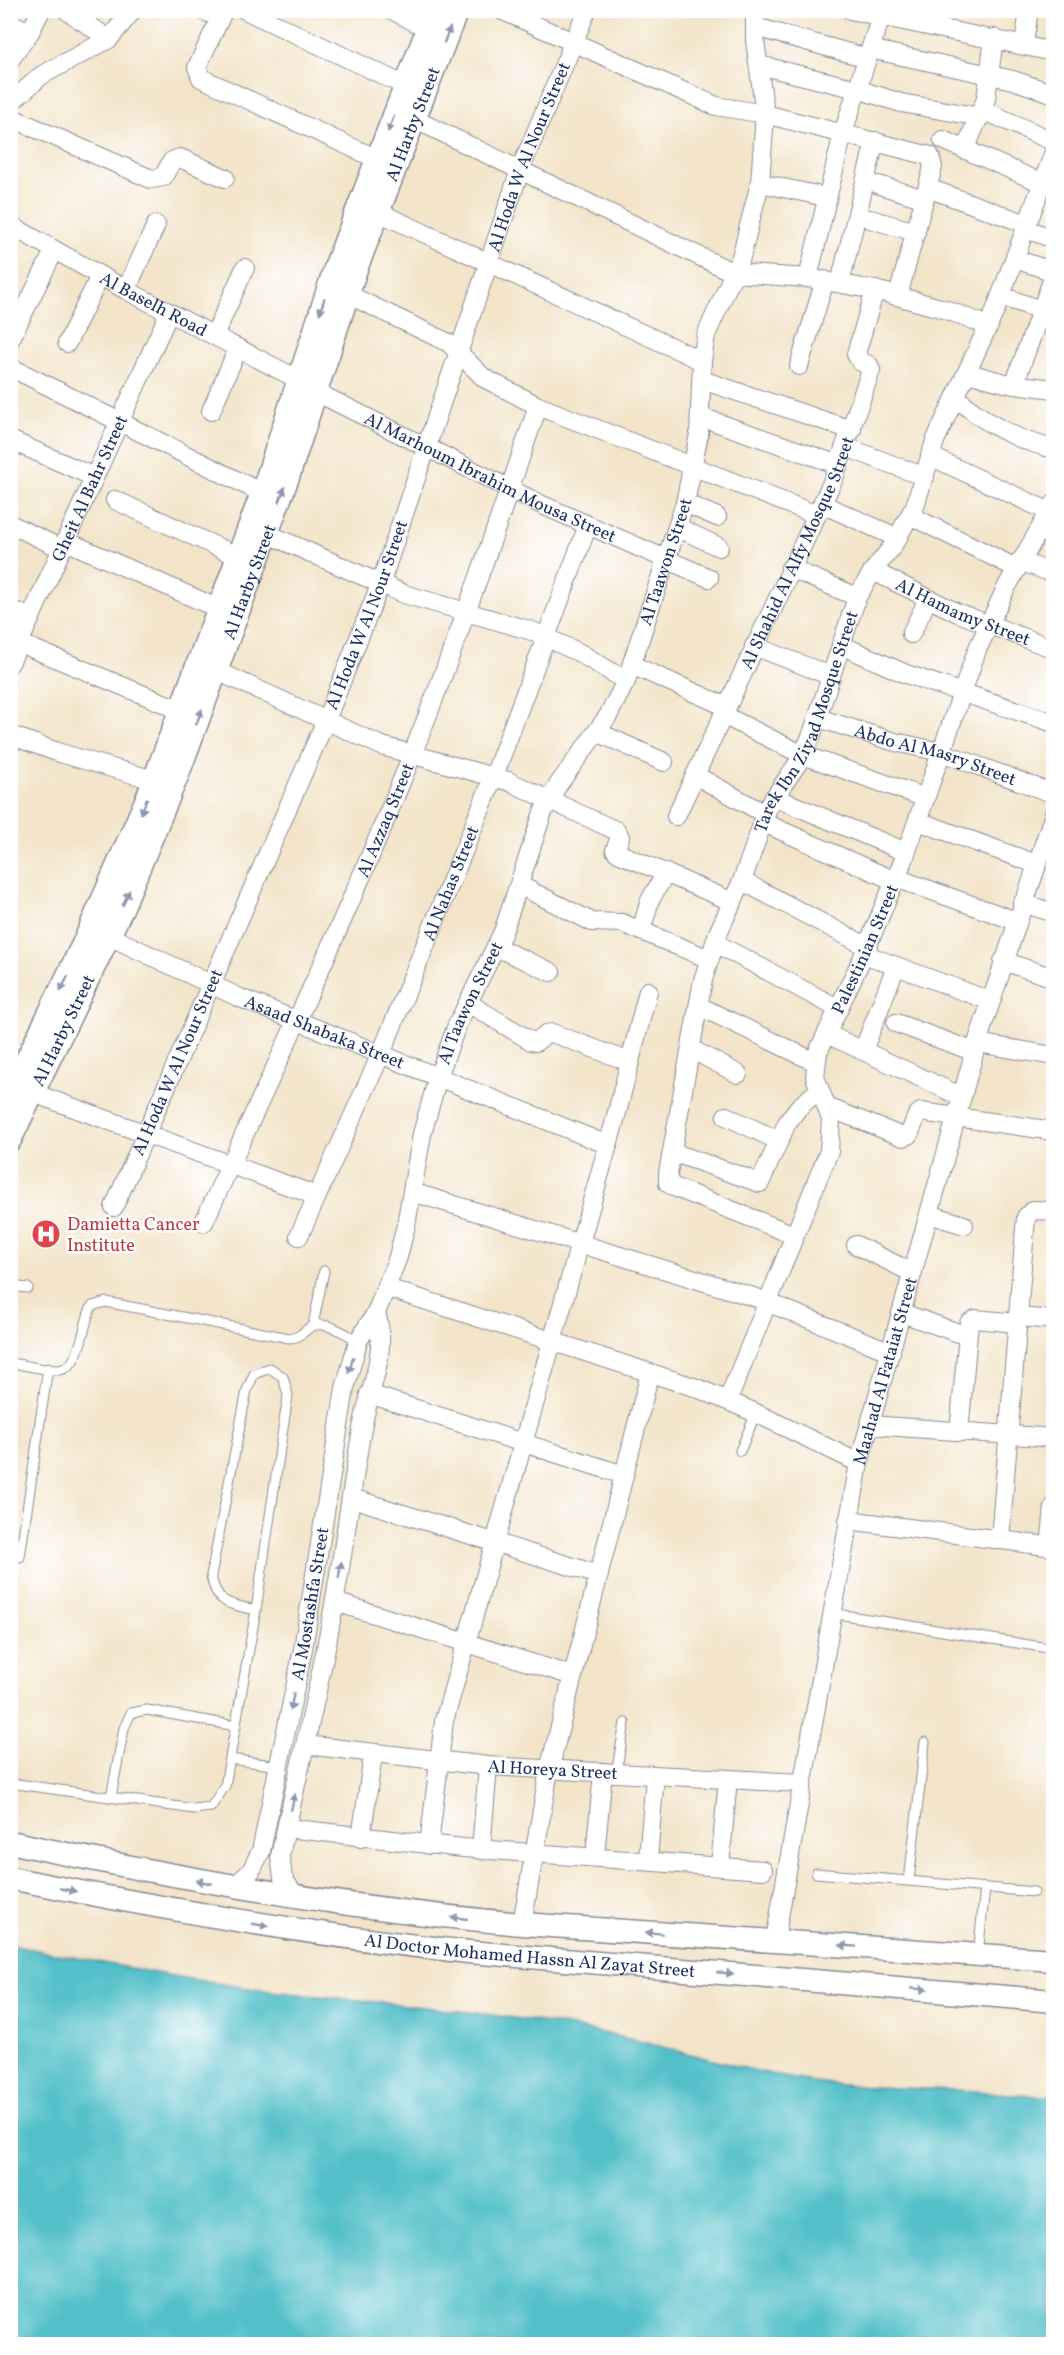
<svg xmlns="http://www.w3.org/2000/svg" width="1064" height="2355" font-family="Vollkorn,serif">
<rect width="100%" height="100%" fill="#fff"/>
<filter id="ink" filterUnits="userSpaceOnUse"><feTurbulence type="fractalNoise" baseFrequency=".0167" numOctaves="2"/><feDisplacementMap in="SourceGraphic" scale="12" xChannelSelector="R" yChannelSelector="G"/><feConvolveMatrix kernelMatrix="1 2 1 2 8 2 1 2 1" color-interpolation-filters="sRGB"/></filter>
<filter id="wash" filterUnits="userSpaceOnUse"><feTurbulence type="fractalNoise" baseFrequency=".008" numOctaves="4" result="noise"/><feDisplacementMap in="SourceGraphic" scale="24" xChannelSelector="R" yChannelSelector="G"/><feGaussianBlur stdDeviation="1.35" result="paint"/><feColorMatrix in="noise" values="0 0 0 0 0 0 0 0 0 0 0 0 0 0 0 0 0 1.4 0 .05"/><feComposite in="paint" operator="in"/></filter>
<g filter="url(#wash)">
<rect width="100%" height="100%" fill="#f3e4c9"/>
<path fill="#52c0c9" stroke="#367894" stroke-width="1.5" d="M10 1945C102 1962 195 1983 288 1993 383 2003 478 2011 572 2027 642 2039 709 2061 779 2076 843 2090 909 2087 974 2091 1001 2093 1026 2097 1053 2096V2344H11Z"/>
</g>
<g filter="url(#ink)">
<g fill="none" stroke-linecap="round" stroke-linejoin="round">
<g stroke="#878a94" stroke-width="11">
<path id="service" d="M10 1286 28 1288
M313 1325 324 1271
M10 1363C26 1365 43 1370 58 1370 82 1369 82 1324 92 1306L106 1302 289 1338C300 1338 302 1333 309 1328 322 1318 347 1334 358 1341
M740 1451 756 1413
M20 1557 48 1368
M831 1613 1054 1649
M230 1759 279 1766
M616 1773 625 1723
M10 1783 194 1809 211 1807 225 1786 256 1610 288 1395 283 1377 270 1368 254 1374 247 1390 211 1575C216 1605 230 1604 256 1610
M111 1797 124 1728 131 1713 147 1710 236 1726
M816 1873 1034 1892
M909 1881 925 1742
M978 1954 985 1888"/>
</g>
<g stroke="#878a94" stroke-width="20">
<g id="minor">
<path d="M66 10 109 39"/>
<path d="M202 10 220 18"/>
<path d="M224 10 197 67 201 78 377 159"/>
<path d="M245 10 406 86"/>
<path d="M392 10 428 29"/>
<path d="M501 10 716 106 765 114 930 156 933 167 898 296"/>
<path d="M850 10 1054 52"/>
<path d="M10 23 30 32"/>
<path d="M755 27 867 58"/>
<path d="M1024 44 1029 10"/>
<path d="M870 49 1013 80 1054 94"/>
<path d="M10 60 30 32 41 10"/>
<path d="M759 65 857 89 901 103 981 117"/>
<path d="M10 103 42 75 109 39 133 10"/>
<path d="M983 110 1054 142"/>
<path d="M10 117 151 179 163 177 172 161 180 158 225 178"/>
<path d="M414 119 734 273 808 278 875 290 944 309 989 326"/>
<path d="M943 140 1042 183"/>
<path d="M965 150 986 99 994 38"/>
<path d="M760 183 826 197"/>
<path d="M879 185 925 199"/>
<path d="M928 188 1027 224"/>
<path d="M378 212 702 361"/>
<path d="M870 219 916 232"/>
<path id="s1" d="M10 225 126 290 299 380"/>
<path d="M1026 229 1054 239"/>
<path d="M1015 259 1054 272"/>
<path d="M808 278 843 133 883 10"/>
<path d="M840 283 875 141"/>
<path d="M126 290 156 225"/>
<path d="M347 294 449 343 484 378 538 406 817 515"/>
<path d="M1001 296 1041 310"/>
<path d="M214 336 245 268"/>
<path d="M10 340 54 251"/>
<path d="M67 343 100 276"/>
<path d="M799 366 825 280"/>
<path d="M10 367 262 493"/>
<path d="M968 373 1005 383 1054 389"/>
<path d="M702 380 852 430"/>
<path d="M1014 385 1054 275"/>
<path id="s2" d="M316 392 540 504 709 578"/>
<path d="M956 397C984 423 1015 440 1054 449"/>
<path d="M211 411 238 348"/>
<path d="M701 417 839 465"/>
<path d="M10 440 94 477"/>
<path d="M846 447 925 477"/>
<path d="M930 456 1054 514"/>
<path d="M115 500 239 557"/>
<path d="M685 503 717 517"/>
<path d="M822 504 898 538"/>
<path d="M911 516 1016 568"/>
<path d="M10 524 62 549"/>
<path d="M677 527 719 547"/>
<path d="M268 534 404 594 532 631 580 653 626 681"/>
<path d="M66 541 219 609"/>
<path d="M1020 561 1054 574"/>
<path d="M790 568 857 597"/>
<path id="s3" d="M873 571 958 613 1054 649"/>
<path d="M10 609 31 618"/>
<path d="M911 634 928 599"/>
<path d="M19 643 180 710"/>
<path d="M841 645 906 674 1054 723"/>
<path d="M754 646 831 676"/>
<path id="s4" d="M10 663 169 313"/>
<path d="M632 665 727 707"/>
<path d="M217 671 382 746 508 781 617 831 620 837 615 850 618 853 733 902"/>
<path d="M723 715 803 755 926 798"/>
<path id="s5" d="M818 718 895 742 941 752 1054 794"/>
<path d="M597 732 664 762"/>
<path d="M10 735 60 753 154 780"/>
<path d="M695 775 765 814"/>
<path d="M774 797 906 852"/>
<path id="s6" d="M676 816 834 478 871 370 869 365 861 362 856 354 875 290"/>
<path d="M918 821 1036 864"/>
<path d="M762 822 895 881"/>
<path d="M896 878 1016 921"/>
<path d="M742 881 868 947"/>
<path d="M519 885 592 922 622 923 709 959"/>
<path d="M1022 903 1054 913"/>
<path d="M641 931 650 900 666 873"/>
<path id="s7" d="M109 936 240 998 608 1145"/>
<path d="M715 943 839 1009"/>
<path d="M496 947 551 972"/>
<path d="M864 954 990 1001"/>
<path d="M1003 961 1054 978"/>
<path d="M468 1003 531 1041 536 1042 546 1034 552 1033 630 1062"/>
<path d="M699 1006 815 1062"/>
<path d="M896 1023 975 1052"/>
<path d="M827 1034 962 1097"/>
<path d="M977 1043 1054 1056"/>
<path d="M691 1049 738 1074"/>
<path d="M863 1051 896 966"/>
<path d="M33 1093 317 1196"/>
<path d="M827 1107 903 1137 909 1135 917 1115 921 1112 1054 1131"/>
<path d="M726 1116 779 1141"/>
<path d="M672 1152 760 1183 787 1123 798 1108 819 1090"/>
<path d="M412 1192 757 1298 891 1352"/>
<path id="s8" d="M114 1207 326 720 380 585 520 170 587 10"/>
<path d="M929 1214 964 1225"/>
<path id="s9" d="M204 1222C275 1067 349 913 412 755 458 640 498 523 538 406"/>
<path id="s10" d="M794 1235 676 1188 668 1183V1173L703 980 718 933 742 881 769 805 798 763 811 737 857 597 873 571 892 547 915 506 935 441 995 311 1054 152"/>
<path id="s11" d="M299 1236 381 1054 494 776 588 525"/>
<path d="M856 1245 913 1273"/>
<path d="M387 1288 697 1388 756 1413 859 1463"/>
<path d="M902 1313 967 1336"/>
<path d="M1019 1317 1054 1320"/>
<path d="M369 1394 624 1475"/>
<path id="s12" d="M728 1400 829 1151 831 1119 815 1077 818 1052 864 954 904 859 977 650 1006 588 1054 504"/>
<path d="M870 1425 1054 1438"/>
<path d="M959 1432 969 1323 975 1319 1018 1323"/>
<path d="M352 1498 599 1575"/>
<path d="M848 1520 1054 1547"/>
<path d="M1000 1540 1026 1217 1033 1210 1054 1211"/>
<path d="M1050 1547 1054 1507"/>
<path d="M335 1602 573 1676"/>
<path id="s13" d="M306 1745 488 1766 801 1783"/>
<path d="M287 1828 463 1848 763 1870"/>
<path d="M361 1838 373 1755"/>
<path d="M429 1845 444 1721 614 1124 648 991"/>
<path d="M481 1850 488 1766"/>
<path d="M595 1856 603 1772"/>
<path d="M648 1860 655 1775"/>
<path d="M720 1866 728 1779"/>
<path id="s14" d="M234 1887 251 1871 261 1851 303 1649 345 1388 358 1341 376 1313 398 1257 406 1225 422 1134 438 1077 457 1025 503 932 543 812 558 785 608 716 626 681 685 503 699 434 702 361 706 335 741 257 760 183 765 114 755 40V10"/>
<path d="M296 1897 283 1878 280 1856C296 1781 315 1707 329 1632 342 1565 350 1497 362 1429 368 1391 389 1352 376 1313"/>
<path d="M522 1924 549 1770 650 1373"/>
<path id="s15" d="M775 1940 859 1463 977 1043 1054 814"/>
</g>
</g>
<g stroke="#878a94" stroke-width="25">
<g id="tertiary">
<path d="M10 1094 85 940 148 796 262 493 336 265 435 10"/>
<path id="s16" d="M10 1140 121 911 178 774 288 477 356 269 457 10"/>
<path d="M10 1842C180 1879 350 1909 522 1924L1054 1960"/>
<path id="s17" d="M10 1878C163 1909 315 1936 469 1952L1054 2001"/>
</g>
</g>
<use href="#service" stroke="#fff" stroke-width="9"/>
<use href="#minor" stroke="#fff" stroke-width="18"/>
<use href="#tertiary" stroke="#fff" stroke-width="22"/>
</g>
<defs><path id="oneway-solid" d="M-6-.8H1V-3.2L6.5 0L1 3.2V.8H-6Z" transform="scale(1.5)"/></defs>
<g fill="#8d97ae">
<use href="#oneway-solid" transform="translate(447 35) rotate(-68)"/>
<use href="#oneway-solid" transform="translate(391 124) rotate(111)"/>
<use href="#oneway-solid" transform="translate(322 306) rotate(107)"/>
<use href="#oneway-solid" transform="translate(282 495) rotate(-70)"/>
<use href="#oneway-solid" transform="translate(199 717) rotate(-70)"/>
<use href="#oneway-solid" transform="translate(144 806) rotate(112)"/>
<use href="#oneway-solid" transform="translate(126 898) rotate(-66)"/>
<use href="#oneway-solid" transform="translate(64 984) rotate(116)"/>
<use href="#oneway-solid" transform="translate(351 1365) rotate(106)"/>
<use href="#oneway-solid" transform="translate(340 1570) rotate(-80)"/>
<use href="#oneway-solid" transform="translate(292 1702) rotate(101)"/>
<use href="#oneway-solid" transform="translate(293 1802) rotate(-77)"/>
<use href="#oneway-solid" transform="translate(204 1882) rotate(-170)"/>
<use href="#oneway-solid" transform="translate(68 1890) rotate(11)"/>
<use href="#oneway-solid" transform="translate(459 1918) rotate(-174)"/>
<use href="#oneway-solid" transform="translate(260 1925) rotate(9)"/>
<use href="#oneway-solid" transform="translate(654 1933) rotate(-176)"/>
<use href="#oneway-solid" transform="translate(848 1946) rotate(-176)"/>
<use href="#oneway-solid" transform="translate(725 1973) rotate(5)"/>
<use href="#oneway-solid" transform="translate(919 1989) rotate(5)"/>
</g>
</g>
<defs>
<g id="hospital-disc" transform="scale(1.5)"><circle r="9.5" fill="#e0444e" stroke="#fff"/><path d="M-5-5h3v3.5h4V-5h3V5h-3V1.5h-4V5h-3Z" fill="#fff"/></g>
</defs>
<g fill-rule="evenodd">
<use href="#hospital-disc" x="46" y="1234"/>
</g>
<g text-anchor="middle" stroke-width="5" stroke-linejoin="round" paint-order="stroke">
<g font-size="18" fill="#1b2f5e" stroke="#fff">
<text dy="6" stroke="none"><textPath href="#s16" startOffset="1094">Al Harby Street</textPath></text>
<text dy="6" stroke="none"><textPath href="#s8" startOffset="1130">Al Hoda W Al Nour Street</textPath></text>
<text dy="6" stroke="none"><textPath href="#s1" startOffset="164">Al Baselh Road</textPath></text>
<text dy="6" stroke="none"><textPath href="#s2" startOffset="194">Al Marhoum Ibrahim Mousa Street</textPath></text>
<text dy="6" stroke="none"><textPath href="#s4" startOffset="192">Gheit Al Bahr Street</textPath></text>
<text dy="6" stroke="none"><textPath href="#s6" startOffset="290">Al Shahid Al Alfy Mosque Street</textPath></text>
<text dy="6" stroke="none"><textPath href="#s14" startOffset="1410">Al Taawon Street</textPath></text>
<text dy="6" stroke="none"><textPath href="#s16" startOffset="608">Al Harby Street</textPath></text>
<text dy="6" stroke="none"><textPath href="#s3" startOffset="99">Al Hamamy Street</textPath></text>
<text dy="6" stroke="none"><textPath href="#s8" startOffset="644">Al Hoda W Al Nour Street</textPath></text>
<text dy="6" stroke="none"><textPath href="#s10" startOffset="622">Tarek Ibn Ziyad Mosque Street</textPath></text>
<text dy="6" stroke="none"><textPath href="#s5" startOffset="123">Abdo Al Masry Street</textPath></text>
<text dy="6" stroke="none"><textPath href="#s9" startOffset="441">Al Azzaq Street</textPath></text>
<text dy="6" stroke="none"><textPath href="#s11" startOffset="384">Al Nahas Street</textPath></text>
<text dy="6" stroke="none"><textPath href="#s12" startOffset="484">Palestinian Street</textPath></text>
<text dy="6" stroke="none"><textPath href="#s14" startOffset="924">Al Taawon Street</textPath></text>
<text dy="6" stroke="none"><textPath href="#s16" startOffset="122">Al Harby Street</textPath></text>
<text dy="6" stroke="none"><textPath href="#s7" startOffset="236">Asaad Shabaka Street</textPath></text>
<text dy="6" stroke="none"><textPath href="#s8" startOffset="158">Al Hoda W Al Nour Street</textPath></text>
<text dy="6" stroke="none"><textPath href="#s15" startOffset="580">Maahad Al Fataiat Street</textPath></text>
<text dy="6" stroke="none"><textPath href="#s14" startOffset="298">Al Mostashfa Street</textPath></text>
<text dy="6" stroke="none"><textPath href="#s13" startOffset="248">Al Horeya Street</textPath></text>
<text dy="6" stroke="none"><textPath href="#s17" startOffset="526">Al Doctor Mohamed Hassn Al Zayat Street</textPath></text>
</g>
<g font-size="18" fill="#be3a42" stroke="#fff" text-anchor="start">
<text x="67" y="1230">Damietta Cancer<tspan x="67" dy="21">Institute</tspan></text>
</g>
</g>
<rect width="1064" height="2355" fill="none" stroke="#fff" stroke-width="36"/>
</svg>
